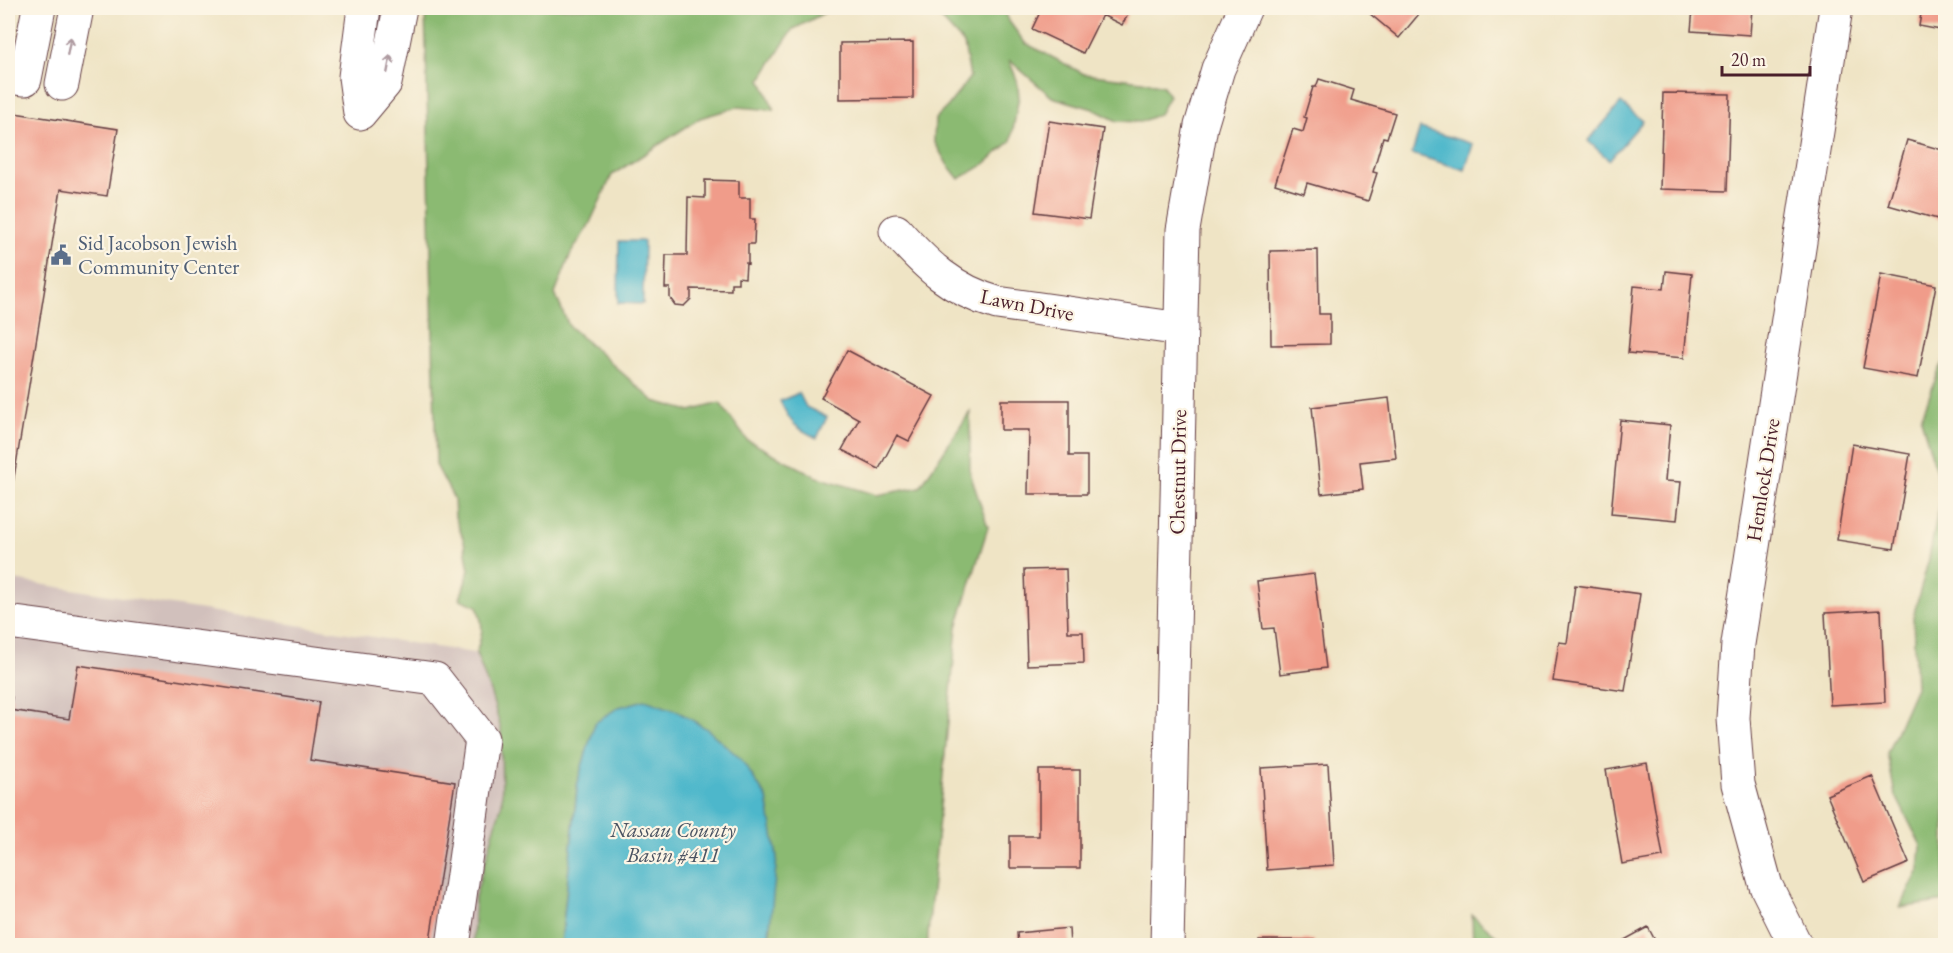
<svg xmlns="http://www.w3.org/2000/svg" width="1953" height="953" font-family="'EB Garamond',serif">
<rect width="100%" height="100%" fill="#fcf5e5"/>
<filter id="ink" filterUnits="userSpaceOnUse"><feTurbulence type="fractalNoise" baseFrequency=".0167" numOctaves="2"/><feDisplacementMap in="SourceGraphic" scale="12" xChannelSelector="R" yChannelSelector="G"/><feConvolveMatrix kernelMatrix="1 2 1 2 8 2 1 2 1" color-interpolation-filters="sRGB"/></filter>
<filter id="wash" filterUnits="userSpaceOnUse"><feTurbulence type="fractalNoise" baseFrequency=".008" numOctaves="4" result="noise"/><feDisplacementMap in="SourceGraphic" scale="24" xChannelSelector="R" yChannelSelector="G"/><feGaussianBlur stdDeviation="1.35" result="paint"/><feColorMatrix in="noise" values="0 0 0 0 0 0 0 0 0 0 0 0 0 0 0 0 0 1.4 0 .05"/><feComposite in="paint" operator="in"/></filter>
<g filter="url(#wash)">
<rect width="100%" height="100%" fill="#efe4c5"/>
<path fill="#d1c0bc" d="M8 579 524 661 494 945H8Z"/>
<path fill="#8bba72" stroke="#6a6c4e" stroke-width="1.5" d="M425 8H833L792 30 761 79 774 110 737 107 700 118 612 175 589 225 571 253 555 294 569 326 654 401 690 411 720 403 747 440 817 477 877 495 920 487 970 412V473L988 527 957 627 927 945H768L771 924 578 780 561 945H473L475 897 502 803 501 729 491 694 476 653C483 633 484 627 477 606L460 599 469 570 464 541 455 517 454 499 436 465Z
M931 8H1005L1008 20 1025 43 1084 74 1142 81 1163 86 1169 96 1159 114 1141 122 1117 121 1093 109 1052 97 1009 60 1017 80 1019 96 1011 141 982 166 959 179 947 164 934 141 935 119 948 106 970 77 964 44Z
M1945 360V901L1900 908 1919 870 1921 846 1895 794 1887 753 1916 687 1913 617 1929 558 1940 499 1936 470 1921 419 1939 370Z
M1472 915 1508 945H1473Z"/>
<path fill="#4db7cb" stroke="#4c6b7b" stroke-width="1.5" d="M1621 103 1643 121 1609 160 1588 141Z
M1420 128 1473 144 1465 170 1412 154Z
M619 241H644L643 304 618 303Z
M799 393 806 407 827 417 817 438C794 427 791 424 780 401Z
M645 700 677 711 707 729 741 759 767 798 777 857 768 945H561L578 780 595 723 619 707Z"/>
<g id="blocks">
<path fill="#f09c8a" d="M1042 8H1131L1122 25 1102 15 1083 53 1032 29Z
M1363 8H1424L1399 38Z
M1693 8H1752L1750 35 1691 31Z
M1922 8H1946V31L1919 26Z
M913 42V98L840 99V43Z
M1319 79 1354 90 1351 100 1395 113 1387 138 1383 137 1373 172 1377 173 1368 201 1307 183 1304 193 1275 184 1293 129 1303 132 1307 118 1304 117 1313 87H1316Z
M1663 93 1730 94 1727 191 1660 189Z
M8 112 118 129 107 196 61 189 9 508Z
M1049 121 1103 129 1089 219 1035 212Z
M1907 140 1946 151V204L1941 220 1888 205Z
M705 180 739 181V198H750V219H755L754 244H748V264L746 263 745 278 738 277V283H731V290L691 289V299L684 306 675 305 670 298V288H665L666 255H687L688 197 705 198Z
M1318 250 1319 314H1330V344L1271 345 1270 251Z
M1666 271 1692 274 1684 358 1628 353 1634 286 1664 289Z
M1881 274 1936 285 1918 378 1863 368Z
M847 350 934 396 909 441 897 435 879 469 842 450 859 419 821 398Z
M1389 398 1396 458 1360 462 1363 489 1321 494 1312 407Z
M1001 400H1069V456H1087V494H1028L1029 430H1001Z
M1620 420 1670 425 1665 481 1681 482 1677 520 1611 514Z
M1852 444 1910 454 1894 549 1837 540Z
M1066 569 1068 632H1083L1084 663 1027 665 1024 570Z
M1314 574 1326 668 1280 674 1274 628 1263 629 1257 581Z
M1575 585 1640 594 1625 691 1553 681 1559 642 1567 643Z
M1881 610 1885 702 1830 705 1825 613Z
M78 665 319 702 310 760 455 782 429 946H8V696L12 697 10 710 69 719Z
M1647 763 1663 857 1622 864 1606 770Z
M1328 764 1334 865 1267 870 1261 768Z
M1039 770H1080V868H1010V836H1039Z
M1872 776 1909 863 1864 882 1827 795Z
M1648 927 1658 946H1618L1617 944Z
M1069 928 1070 946H1018L1017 933Z
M1259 940H1314V946H1260Z"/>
</g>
</g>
<g filter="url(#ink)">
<use href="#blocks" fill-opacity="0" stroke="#633d42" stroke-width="1.5"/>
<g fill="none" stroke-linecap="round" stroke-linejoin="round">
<g stroke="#633d42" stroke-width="35">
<path id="minor" d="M8 77 25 79 39 8
M62 84 77 8
M360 113 385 83 400 8
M360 113 355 77 364 8
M896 231C927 266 952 290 997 303L1181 329
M8 622 435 679 482 739 453 946
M1167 946 1183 230 1201 126 1218 69 1245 8
M1796 946 1766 886 1738 784 1733 718 1738 644 1836 8"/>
</g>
<use href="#minor" stroke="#fff" stroke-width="33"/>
</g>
<defs><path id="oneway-shaft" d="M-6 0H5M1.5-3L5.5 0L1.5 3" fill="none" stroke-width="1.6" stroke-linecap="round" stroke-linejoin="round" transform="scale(1.5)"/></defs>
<g stroke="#ae9aa0">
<use href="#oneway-shaft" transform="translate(69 46) rotate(-79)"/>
<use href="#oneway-shaft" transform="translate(389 64) rotate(-79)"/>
</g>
</g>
<defs>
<g id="civic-bare" transform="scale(1.62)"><path d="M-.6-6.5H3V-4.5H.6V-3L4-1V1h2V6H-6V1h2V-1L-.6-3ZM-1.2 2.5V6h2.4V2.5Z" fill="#5c6f8a" stroke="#fcf5e5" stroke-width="2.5" paint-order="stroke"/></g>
</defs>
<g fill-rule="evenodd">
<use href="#civic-bare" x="61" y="255"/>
</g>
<g text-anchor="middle" stroke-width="4.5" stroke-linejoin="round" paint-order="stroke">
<g font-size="21" fill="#4e5e75" stroke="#fcf5e5" text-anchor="start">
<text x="78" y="250">Sid Jacobson Jewish<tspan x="78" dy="24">Community Center</tspan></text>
</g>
<g font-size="21" fill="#4a1f2b" stroke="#fcf5e5">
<text transform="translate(1027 305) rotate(11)" y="7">Lawn Drive</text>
<text transform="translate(1178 472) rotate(-89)" y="7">Chestnut Drive</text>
<text transform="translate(1763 480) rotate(-81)" y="7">Hemlock Drive</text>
</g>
<g font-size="22" font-style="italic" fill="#4b5463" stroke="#fcf5e5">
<text x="673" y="837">Nassau County<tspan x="673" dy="25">Basin #411</tspan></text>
</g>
</g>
<rect width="1953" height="953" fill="none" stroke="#fcf5e5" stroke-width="30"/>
<path d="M1722 66v9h88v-9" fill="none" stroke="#4a1f2b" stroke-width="3"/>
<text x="1731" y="66" font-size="18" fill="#4a1f2b" stroke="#fcf5e5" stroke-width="4.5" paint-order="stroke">20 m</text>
</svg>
